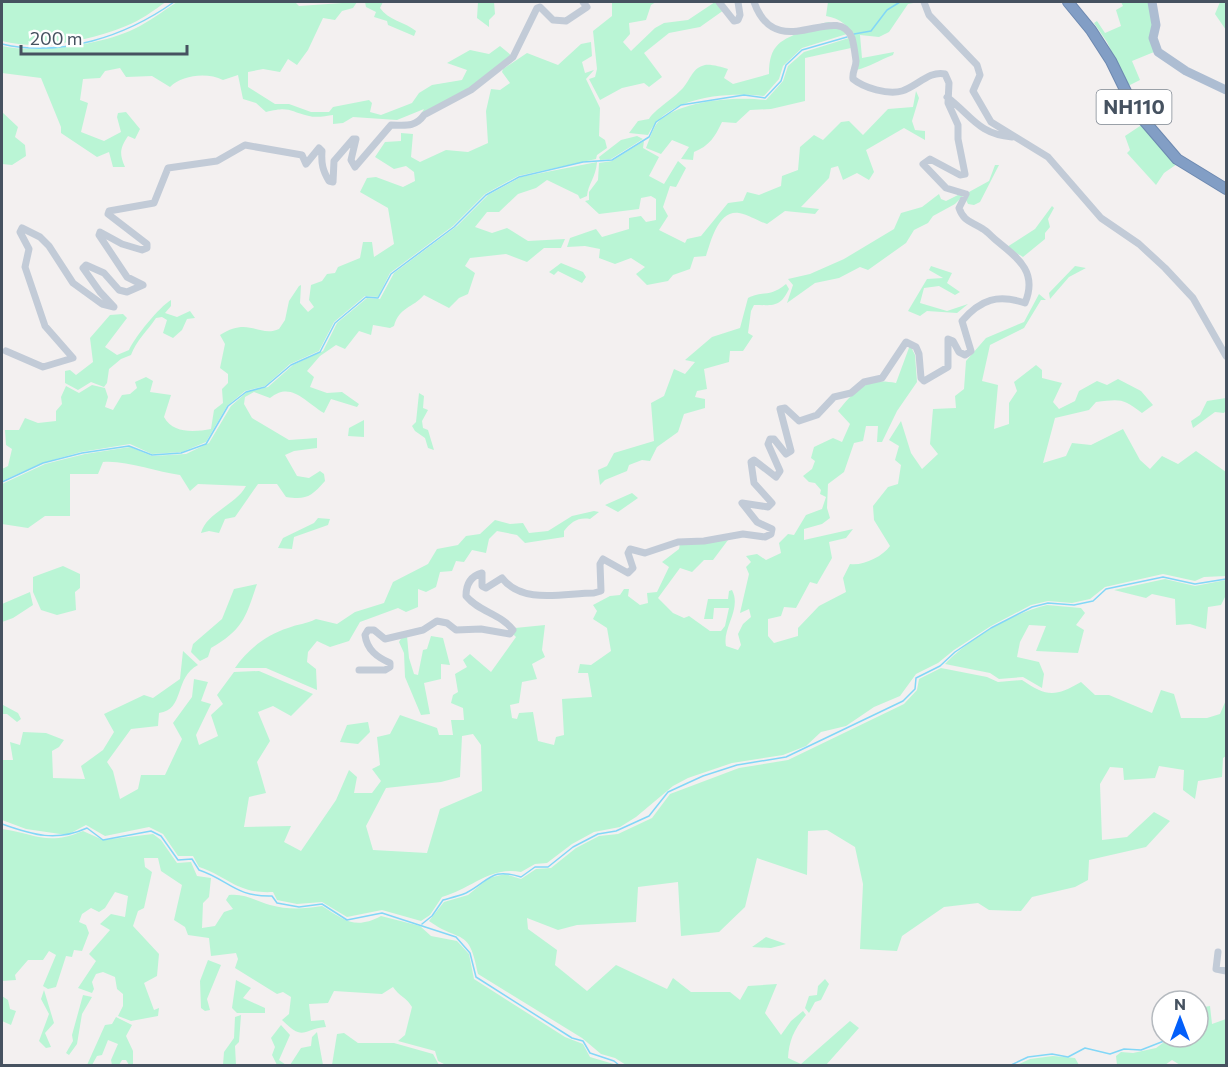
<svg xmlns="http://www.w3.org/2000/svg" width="1228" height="1067" font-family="Commissioner,sans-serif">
<rect width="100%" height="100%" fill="#f3f0f0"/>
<path fill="#baf5d5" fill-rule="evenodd" d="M2 2H166C154 10 140 21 126 26 89 41 40 51 2 41Z
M177 2H295L299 6 357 2 353 8 342 11 335 20 323 18 308 50 297 65 288 59 280 72 263 69 248 72V87L275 104H289L311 112H329L333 107 369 100 372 103 370 112 381 115 412 103 419 93 432 85 462 80 467 70 447 63 470 50 489 54 500 46 512 56 470 88 421 114 424 109 397 120 353 117 343 123 333 124V115C326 116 316 118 309 116 288 111 290 106 266 112L256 103 243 99 238 75 223 80C207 72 182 75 170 87L152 76 126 77 120 68 105 71 100 78 83 79 80 100 88 103 81 132 104 141 121 132 117 117 118 113 126 112 140 129 135 139 128 136C120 148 119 154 125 167H113L109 152 97 157 61 133V127L41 78 2 73V46C37 54 101 45 134 29 149 22 163 11 177 2Z
M365 2H383L380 8C388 20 405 22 416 31L414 36 388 25 387 21 374 17 376 12 366 7Z
M478 2H494L495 14 489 20V27L477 18Z
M612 2H656L651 5 646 20 629 23 630 34 623 42 631 51 655 28 664 23 688 20 715 2 724 10 700 27 669 33 644 53 662 77 649 87 644 83 622 88 600 100 589 79 595 77 597 69 593 31 612 16Z
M828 2H919L908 4 889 32 879 37 860 35 862 58 894 52 893 55C879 60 870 67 856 70 854 45 856 21 826 16Z
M1121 2H1149L1151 8 1154 52 1132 61 1140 80 1128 86 1107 42 1094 23 1097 21 1105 33 1121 26 1116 10 1123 6Z
M1220 2H1226V30L1215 14Z
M829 22 835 24 847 34 802 48 783 66 779 79 764 96C725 92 667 96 648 135L629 133 638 121 649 119C654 110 673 99 683 88 691 79 692 68 705 65 711 64 721 67 728 69L724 78 733 84 769 74C769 44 781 40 806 30 813 27 821 23 829 22Z
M849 38 851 48 805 58V101L771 109 750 110 736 123 722 122C715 137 709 146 694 152L693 160 681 159 689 147 672 140 661 154 646 148C649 140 653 128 658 122 679 100 738 96 766 100L783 81 788 66 804 52Z
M591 42 592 56 582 62 585 73 594 70 586 79 600 108 599 136 605 140 607 148 597 155 596 159 518 176 485 194 453 226 390 273 378 297 365 296 334 322 319 351 290 364 265 386 245 391 227 406 206 442 182 452 152 454 130 444 81 452 42 463 2 481V469L8 466 12 449 6 445 5 430H19L25 418 38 423 56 421V411L62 404 61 397 66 386 79 393 92 385 105 388 108 397 105 407 113 410 122 395 130 394 137 388 135 382 146 377 153 381 150 392 171 395 164 417C173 434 195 432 211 429L214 410 223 403 222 389 228 383V374L220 368 225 344 220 335C249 316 259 338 279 329L285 320 289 301 299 286 301 285 300 303 308 312 314 307 309 300 311 285 322 281 327 274 335 273 338 267 360 258 363 242H372L374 257 394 244 388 208 360 192 367 178 376 177 403 187 415 181 414 172 406 166 394 169 375 157 385 142 401 141V133L413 134 411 157 420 162 446 150 468 152 488 143 486 111 491 89 500 90 510 83 502 72 503 69 527 53 558 65 581 44Z
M916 91 919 98 912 121 915 130 925 131V140L904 128 866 150 874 172 869 180 857 173 843 180 838 166 831 168 829 178 801 207 819 209 815 214 785 211 767 224C758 221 749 215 739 213 718 210 711 241 706 256L694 257 690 269 673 275 668 281 647 285 636 274 645 267 631 258 615 264 599 258 600 249 585 246 567 247 570 238 596 229 602 237 629 229V218L641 216 646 222 656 220V199L651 196 641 198 639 209 599 214 585 201 589 200V192L598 180 599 163 612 161 644 141 643 148 659 157 649 176 664 184 678 161 686 168 676 187 670 186 663 207 668 216 659 230 685 243 687 239 701 236 728 203 743 201 747 192 759 195 781 186 782 176 798 170 800 147 814 135 823 140 841 122 849 121 863 135 888 109 913 107Z
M2 112 18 127 15 137 25 145 26 156 12 165 2 164Z
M1143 124 1177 164 1164 173 1156 185 1127 153 1130 150 1125 136Z
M637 136 643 139 611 159 600 160 599 157 621 140Z
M597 162C596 177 588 184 587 196L580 199 578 195 547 180 536 188 518 194 499 212H487L475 227 492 233 507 228 528 241 565 239 561 248H544L527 262 506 254 470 258 465 266 475 273 468 294 459 298 449 308 424 295C413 308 399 307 394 326L390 328 373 325 371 335 359 331 345 349 336 345 320 356 307 371 314 377 310 387 327 393 342 392 359 404 357 407 331 399 324 413C304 401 291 381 270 398L254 392 245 397 244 404 252 418 289 440 317 438V448L294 451 285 455 297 476 309 478 320 471 324 474 325 481C311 497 306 500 286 497L277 484H258L235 517 225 519 219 533 209 531 201 533C206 513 236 505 246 486L198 484 190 491 180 475C156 472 126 460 103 462L98 474H70V516H45L28 528 2 524V484L45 464 85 454 130 447 152 456 186 454 209 443 231 406 247 392 268 387 293 365 323 351 337 323 367 298 380 299 394 273 457 226 488 195 521 177Z
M995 165H999L980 202 974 205 968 204 966 200 969 192 989 181Z
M939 194 941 199 946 201 960 194 963 196 955 204 933 216 928 223 914 230 906 243 868 270 860 267 839 278 815 283 787 303 793 285 788 279 810 274 844 259 894 229 901 213 922 207Z
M1052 206 1054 208 1048 219 1050 227 1045 233V239L1023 257 1007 247 1035 229Z
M561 263 583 272 586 277 582 283 558 271 554 275 549 272Z
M931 266 952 273 947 283 960 292 955 295 939 286 924 288 920 303 947 311 968 304 957 313 927 311 920 316 908 311 927 279 943 278 929 270Z
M1075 266 1086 268 1069 277 1050 299 1049 293Z
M786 284 789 289C780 308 773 305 754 305L751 311 748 333 753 336 743 351H730L729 362 704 369 707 389 697 391 695 397 705 399V408L684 414 678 432 657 447 650 461 642 460 629 465 627 471 605 480 600 485 598 470 607 466 614 453 654 441 651 403 664 396 674 369 685 374 695 362 685 360 712 337 740 328 748 298C764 290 769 298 786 284Z
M1039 294 1046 300H1041L1024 328 990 345 982 381 998 385 994 429 1009 424V403L1017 391 1014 382 1036 365 1042 370V378L1062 383 1053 402 1059 409 1075 401 1079 391 1097 381 1107 385 1118 379 1141 391 1153 405 1142 413C1123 398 1120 399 1096 402L1089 410 1055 418 1043 463 1066 456 1072 443 1091 445 1123 429 1140 460 1150 469 1162 456 1178 464 1196 451 1226 472V576L1204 577 1195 581 1163 574 1105 587 1090 599 1072 603 1048 601 1031 605 991 626 954 650 938 663 916 674 900 696 874 707 846 726 821 732 806 746 783 755 732 763 688 778 673 786 636 817 620 827 594 832 572 844 547 863 535 864 521 872C490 866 471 889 442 897L430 915 421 921 382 910 347 917 322 902 297 904 277 900 273 892C237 894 229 877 199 867L193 856H178L163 834 149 827 105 836 86 825 67 835 26 829 2 820V760H13L10 742 20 745 23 732 46 733 64 740 59 747 52 751 53 778 85 779 81 766 103 750 114 732 104 714 144 695 153 698 180 679 183 651 198 665C174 677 185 710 159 713L158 726 131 729 107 762 113 771 120 799 138 789 141 775H165L182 739 173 723 192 697 194 679 208 682 201 701 211 704 196 735 199 745 218 736 211 715 223 704 217 695 234 672 259 671 313 694 291 716 273 706 258 712 270 741 257 762 266 793 249 797 244 827 291 826 284 842 301 851 336 800 349 770 357 777 354 793H372L381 781 372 769 380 765 377 737 390 734 400 715 437 728 439 735H453L451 720H464L463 708 451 703 453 695 458 692 455 674 467 667 463 660 470 654 491 672 516 637 513 634 515 628 545 625 542 650 545 657 532 664 537 679 522 682 519 703 510 705 512 718 517 719 519 713 533 712 538 741 554 745 556 737 564 735 562 699 592 697 588 673H578L580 664 591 665 611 651 607 628 593 619 597 611 593 605 610 596 620 595 624 589H629L628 596 640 605 648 603 647 593 657 592 669 567 662 562 679 549 680 544 728 540 713 560H704L692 572 680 568 658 598 673 613 684 618 689 616 710 631H721L725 626 729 608H714L713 619H704L708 599H728L729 591 732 590C742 609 722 628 726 646L738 650 741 645 738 634 743 624 751 617 749 609 740 613 749 574 746 567 751 562 746 556 757 554 766 560 781 553 779 543 788 534 794 535 806 515 822 509 826 497 820 494 821 490 815 483 809 482 803 476 812 469 815 461 811 458 814 447 833 438 842 442 850 424 838 411C856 389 866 377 896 383L910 345 915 355 917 382 897 411 882 442H877L878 426H866L863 441 854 443 844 472 828 484 827 508 830 518 822 524 804 529V540L853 529 846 538 829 542 832 558 817 584 810 582 796 608 784 607 781 616 768 619V636L774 643 798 636V628L819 606 846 592 843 578 850 564C863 566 882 557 890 546L874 520 873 506 888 487 898 484 901 465 895 460 899 446 889 440 901 421 911 453 922 469 938 454 930 444 933 409 956 408 955 396 964 389 966 361 986 338 1024 322ZM473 734 481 745 482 791 440 809 427 853 373 850 366 826 386 788 441 782 460 777 462 736Z
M171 300V306L165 313 177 317 190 311 195 318 187 319 182 330 173 338 163 333 167 320 162 317 156 318C148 330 136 341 131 355L121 359 109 369 107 383 104 387 91 382 78 390 65 383V371L70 370 76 375 93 362 90 338 110 315 123 314 127 318 105 347 117 355 129 350C134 338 160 306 171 300Z
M419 393 424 396 423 408 428 410 422 421 423 428 428 430 434 450 428 448 425 438 415 431 412 426 416 422Z
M1226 398V410L1224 413 1215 412 1193 428 1191 421 1200 415 1207 401Z
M364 420V437L348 436 349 428Z
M632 493 638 498 618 512 605 505Z
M594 511 599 512 590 519C578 517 571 522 564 531V537L525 543 517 535 497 531 489 539 486 553 472 550 464 562 456 561 452 571 440 572 436 587 426 592 418 589V607L406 612 398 608 360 622 349 641 330 647 317 641 308 652 307 662 316 669 317 690 266 668H235C247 650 266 635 288 628 298 624 306 624 316 619L337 624 355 612 384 603 393 582 428 564 437 549 458 545 466 536 480 534 495 520 510 524 523 523 529 533 548 531 572 516Z
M318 518 330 519 328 525 294 537 292 549 278 548 283 538 314 523Z
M63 566 80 574V588L75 592 76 610 57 615 41 610 33 592V577Z
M1165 579 1195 586 1226 580V595L1221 605 1208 607 1206 629 1190 624 1176 625 1175 599 1152 594 1146 598 1114 590Z
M257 584C245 619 243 629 211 648L208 657 200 661 191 652 193 644 222 619 234 589Z
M30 592 33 605 13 618 2 622V604Z
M1047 605 1081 608 1085 613 1076 625 1084 630 1078 653 1036 651 1046 626 1029 625 1020 642 1017 657 1039 662 1044 674 1042 688 1023 677 999 679 990 673 945 664C971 637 1011 614 1047 605Z
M407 636 409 658 414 674 418 675 423 650 427 649 431 636 443 638 450 665 441 664V679L424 683 430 714 421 715 405 677 404 653 399 642 402 637Z
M941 668 987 677 998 682 1022 680C1047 697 1055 697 1081 682L1095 695H1109L1152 713 1161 690 1174 694 1181 718H1207L1220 714 1226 700V756L1223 758 1222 777 1198 781 1195 799 1183 790 1184 770 1159 766 1155 778 1124 780 1123 768 1110 767 1100 784 1102 840 1127 837 1154 812 1170 821 1146 847 1089 860 1088 880 1075 887 1032 897 1021 911 989 910 978 903 944 907 902 936 897 951 860 949 863 884 855 847 827 830 808 831 807 875 757 858 745 907 719 932 681 936 678 882 638 887 636 922 577 925 558 930 527 918 528 929 557 950 555 965 587 991 616 965 667 989 673 978 691 992H730L740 1000 748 986 777 984 765 1013 781 1035 791 1021 803 1011 806 1015C794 1029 789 1041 788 1058L801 1064 850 1021 859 1028 826 1065H626L615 1058 601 1054 582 1038 478 974C469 926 461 944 429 921L444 902 468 895 489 878 505 874 521 879 536 869 551 868 576 848 599 836 618 834 652 818 670 794 739 768 788 760 904 704 917 690 919 679Z
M3 705 18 713 21 719 17 722 7 714H2Z
M368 722 370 732 358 744 340 742 347 725Z
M2 829C36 834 47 846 83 831L103 840 153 834 161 840 177 863 191 862 197 876 211 878 209 897 203 903 202 928 215 926 224 912 233 909 226 900 229 895C244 893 256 901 270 905 288 910 304 909 322 906 344 920 355 930 381 916L420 926 431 936 457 941 469 954 474 979 565 1037 583 1044 590 1057 617 1065H446L438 1061 435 1051 398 1041 405 1035 412 1007C407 998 399 996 393 987L382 994 334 991 328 1003 309 1004 311 1021 324 1020 326 1027C302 1029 304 1042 282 1020L289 1014 291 997 283 992 277 994 235 968 238 959 236 953 211 956 209 938 188 935 185 927 174 920 182 885 161 871 158 858H144L145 867 152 872 144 908 138 911 133 926 159 954 157 976 144 983 154 1010 159 1008 158 1016 131 1021 118 1016 123 1006V994L117 989 115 977 103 972 96 974 92 982 94 989 92 993 78 988 96 961 89 954 110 930 100 924 111 914 125 917 128 896 115 892 105 908 99 912 91 908 82 914 79 922 86 925 89 933 82 951 74 950 72 957 66 956 56 987 48 989 43 986 56 955 49 951 43 960H28L15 975 16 980 2 981Z
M766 937 786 944 771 948 752 947Z
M208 960 221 965 207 999 210 1010 205 1011 201 1008 200 981Z
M825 979 829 984 821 1000 815 1002 809 1013 805 1008 809 996 817 995 818 986Z
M236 980 251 988 243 998 265 1008V1013H237L232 1008Z
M44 990 54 1023 45 1033 51 1047 46 1048 39 1041 49 1014 41 999Z
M83 995 92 997 82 1014 77 1044 69 1055 66 1053 73 1041 72 1035Z
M2 996 8 1000 10 1009 16 1011 11 1025 2 1021Z
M1210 1006 1212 1024 1226 1019V1065H1180L1172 1060 1165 1065H1117L1116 1056 1121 1052 1133 1053 1156 1048 1171 1037H1198V1008Z
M241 1015 239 1042 235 1046 236 1065H223L224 1052 234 1038 235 1017Z
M116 1017 132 1025 126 1036 133 1051V1065H129L126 1060H122L119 1065H112L111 1060 118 1044 108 1040 102 1055 97 1056 92 1065H87L105 1025 112 1024Z
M281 1025 290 1035 279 1060 286 1065H277L272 1055 275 1047 271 1038Z
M317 1032 323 1065H290L301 1048 311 1046 312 1037Z
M344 1033 358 1043H394L433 1054 439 1065H332L337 1034Z
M1053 1056 1075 1058 1079 1065H1017L1030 1059Z"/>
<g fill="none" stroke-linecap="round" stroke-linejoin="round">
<path stroke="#82d7f7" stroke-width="1.5" d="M854 34 871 31 887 10 900 2
M2 44C61 58 126 36 174 2
M2 482 43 463 82 453 129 446 152 455 181 453 206 444 228 406 246 392 265 387 291 365 320 352 335 323 366 297 378 298 391 274 454 227 486 195 519 177 583 162 612 160 649 137 656 122 681 105 744 95 765 98 781 81 786 65 802 50 847 37
M2 824C33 835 56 842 87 828L103 840 151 831 161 836 178 860 192 859 199 870C229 880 235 897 272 896L277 903 299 907 322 904 347 920 382 913 456 937 470 953 476 977 572 1038 583 1041 590 1053 614 1061 620 1066
M422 924 432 916 443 900C450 898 459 896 466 893 490 881 490 867 521 877L535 867H548L573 847 598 834 616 831 649 816 668 792 703 776 737 765 786 757 903 701 915 689 916 678 940 666 955 652 991 628 1032 607 1048 603 1074 605 1093 601 1106 589 1163 577 1195 584 1226 579
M1009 1066 1028 1057 1052 1054 1068 1057 1085 1048 1110 1054 1124 1049 1141 1050 1164 1041 1175 1043 1189 1037"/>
<g stroke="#6d89b0" stroke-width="12">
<path id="highway" d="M1068 2 1091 30 1111 61 1135 110 1177 159 1226 189"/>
</g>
<path stroke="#c2cbd7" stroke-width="7" d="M719 2 734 21 738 20 740 15 738 2
M924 2 929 15 977 65 980 75 973 91 991 122 1048 157 1101 218 1139 244 1165 268 1193 298 1226 356
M947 97C972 116 978 134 1012 137
M6 351 43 367 73 358 45 326 25 267 29 249 20 232 22 228 40 237 49 246 73 283 102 304 114 307 100 292 83 268 86 265 104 273 119 290 127 292 143 285 127 277 99 235 100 232 122 244 142 250 147 248V244L108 214 109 211 154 203 168 168 217 161 245 145 302 155 306 164 319 148 322 151C321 164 323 171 329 181L333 182 334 161 353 139H356L351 160 355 167 391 125C404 125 415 128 424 115L471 90 513 57 537 8 540 7 553 20 566 21 587 7 583 2
M359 670H385L390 667V663C377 657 367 650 365 635L368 630H374L385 639 423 630 437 621 447 623 456 630 481 629 510 634 513 630C500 613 479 612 466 596 466 584 471 576 482 573V586L486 588 502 578C523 605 564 593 594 593L601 591 600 564 603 559 628 573 633 568 628 553 630 549 645 553 678 542 704 541 743 534 765 537 771 534 772 529 757 522 742 503 768 507 772 503 754 483 751 462 754 460 776 477 780 471 768 444 770 439H774L786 454 791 451 780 409 785 408 799 421 817 415 834 397 851 393 864 382 882 378 906 342 916 347 919 354 921 378 924 381 948 367V339L953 341 959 352 965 355 971 351 962 321C981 299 998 294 1025 303 1038 272 1018 258 997 241 992 237 988 232 983 229 971 221 964 222 959 208L966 194 946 188 923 164 930 159 960 175 965 174 958 139V125L948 103 949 83 945 74C930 70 916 87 902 91 888 95 864 88 853 79 852 72 856 67 856 61 855 54 854 45 852 38 837 0 777 66 754 2
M1218 952 1216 969 1226 971"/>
<path stroke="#adbdd2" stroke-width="9" d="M1152 2 1156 25 1153 38 1158 52 1186 71 1226 90"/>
<use href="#highway" stroke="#829ec5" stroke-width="10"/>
</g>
<g text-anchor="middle" stroke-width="4.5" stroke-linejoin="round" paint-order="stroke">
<rect fill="#fff" stroke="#7e8690" stroke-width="1.5" x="1096.5" y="90" width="75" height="34" rx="4.5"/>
<g font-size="20" font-weight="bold" fill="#465260">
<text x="1134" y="114">NH110</text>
</g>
</g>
<rect width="1228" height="1067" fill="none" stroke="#465260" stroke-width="6"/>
<g transform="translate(1180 1019)"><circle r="28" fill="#ffffff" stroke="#b5babf" stroke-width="1.5"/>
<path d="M0-4.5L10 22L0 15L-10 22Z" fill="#035ffa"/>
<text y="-9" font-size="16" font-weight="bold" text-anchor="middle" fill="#465260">N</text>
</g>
<path d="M21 45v9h166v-9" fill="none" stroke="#465260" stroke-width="3"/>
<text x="30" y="45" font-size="18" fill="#465260" stroke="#ffffff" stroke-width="4.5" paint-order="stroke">200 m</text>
</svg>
